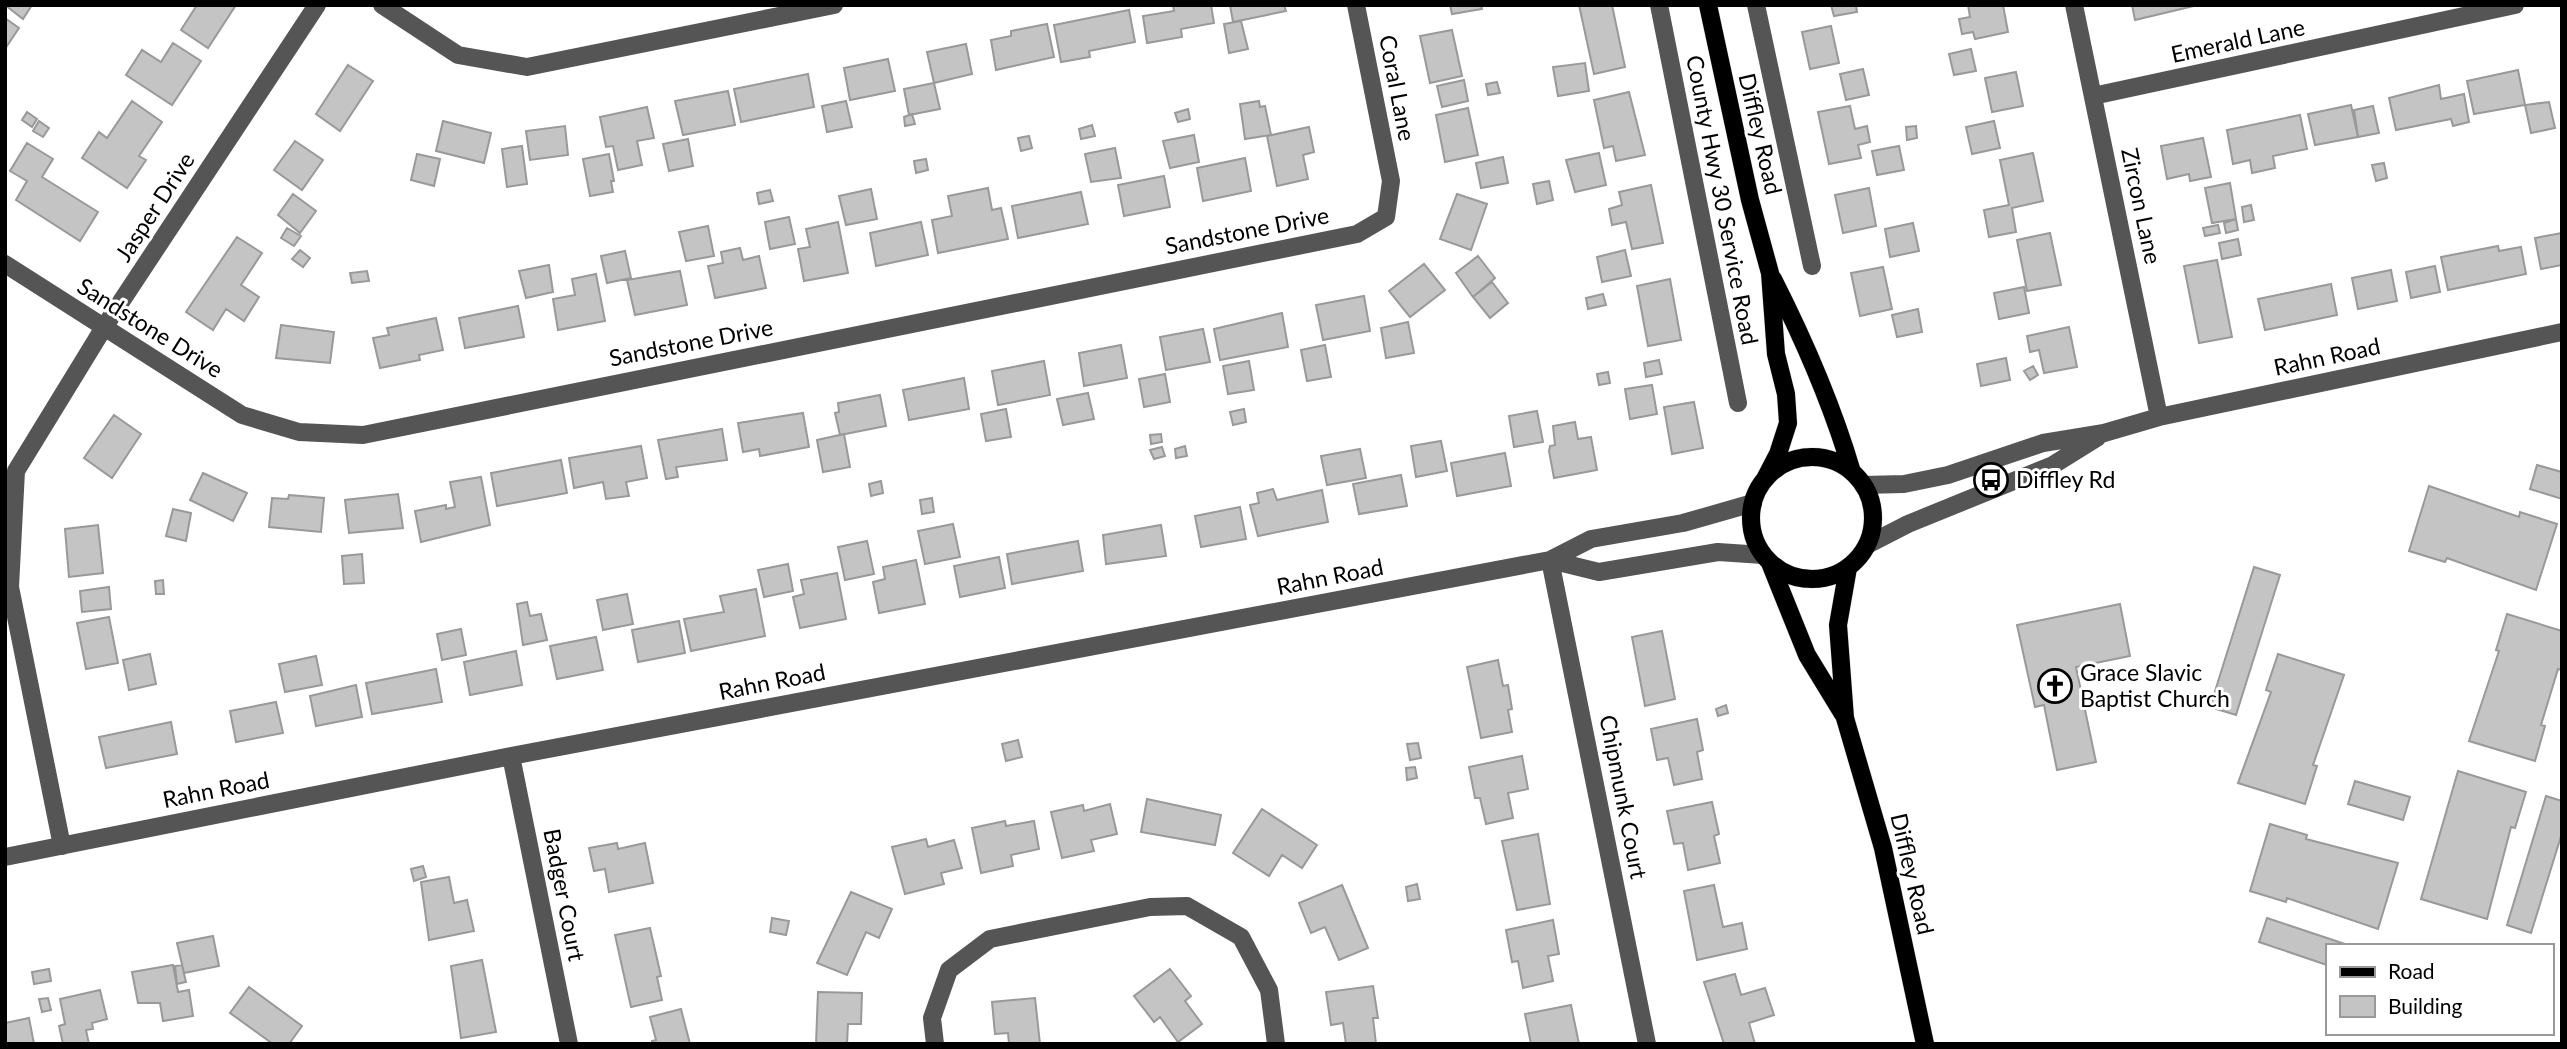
<svg xmlns="http://www.w3.org/2000/svg" width="2567" height="1049" font-family="Lato,sans-serif">
<rect width="100%" height="100%" fill="#fff"/>
<path fill="#c4c4c4" stroke="#999" stroke-width="2" d="M5 5H32L23 19Z
M197 5H236L208 48 181 30Z
M1173 5H1211L1214 23 1181 29 1182 37 1147 43 1143 16 1174 11Z
M1230 5H1284L1286 11 1233 22Z
M1450 5H1481L1482 9 1452 14Z
M1579 5H1612L1625 67 1594 74Z
M1831 5H1856L1857 12 1834 16Z
M1968 5H2003L2008 32 1975 39 1973 32 1962 34 1959 19 1970 17Z
M2132 5H2198L2135 20Z
M1129 10 1135 42 1089 51 1090 57 1061 62 1054 25Z
M5 18 19 28 5 49Z
M1241 21 1248 49 1229 53 1224 24Z
M1047 24 1054 57 996 70 991 40 1011 36V31Z
M1831 26 1839 63 1810 69 1802 32Z
M1452 30 1462 76 1430 83 1420 36Z
M173 43 201 61 172 105 126 75 142 50 161 62Z
M966 44 972 74 934 83 927 52Z
M1971 49 1976 71 1954 75 1949 54Z
M888 59 895 91 850 100 844 68Z
M1585 63 1589 91 1558 96 1553 67Z
M348 65 373 81 340 131 316 114Z
M1863 69 1869 95 1846 100 1840 74Z
M2518 70 2525 105 2474 114 2467 81Z
M2016 72 2023 106 1992 112 1985 78Z
M808 74 814 107 741 122 734 89Z
M1464 80 1468 101 1442 107 1437 86Z
M1497 82 1500 93 1488 95 1486 84Z
M934 83 940 109 909 115 904 89Z
M2439 85 2441 99 2464 94 2469 122 2453 126 2451 119 2396 130 2389 98Z
M728 91 735 125 683 135 675 101Z
M1629 92 1645 155 1616 161 1613 146 1604 148 1594 100Z
M132 101 162 122 139 156 146 160 127 188 82 158 99 132 107 138Z
M846 101 852 127 827 132 822 106Z
M1259 101 1260 107 1265 106 1271 135 1245 139 1240 104Z
M2549 102 2555 128 2531 133 2525 105Z
M2351 105 2358 137 2315 145 2308 114Z
M1850 106 1855 129 1867 126 1870 142 1858 145 1861 158 1829 164 1818 112Z
M2373 106 2379 133 2358 137 2354 110Z
M647 107 654 138 637 141 642 165 618 170 613 146 606 147 600 117Z
M1468 108 1478 155 1445 162 1436 115Z
M1188 109 1190 119 1178 122 1175 113Z
M27 112 37 119 32 127 22 120Z
M912 114 915 124 905 126 904 117Z
M2300 115 2307 149 2273 156 2275 168 2252 173 2250 160 2233 164 2227 130Z
M39 121 49 128 43 137 33 131Z
M443 121 491 133 484 163 436 151Z
M1994 121 2000 148 1972 154 1966 127Z
M1092 125 1095 136 1081 139 1079 129Z
M565 126 568 155 530 160 526 131Z
M1916 126 1917 138 1907 140 1906 127Z
M1309 127 1314 152 1303 155 1308 179 1277 186 1267 136Z
M1194 135 1199 162 1170 168 1163 141Z
M1029 136 1032 148 1021 151 1018 138Z
M2203 138 2211 177 2190 181 2189 174 2167 179 2161 146Z
M688 139 693 166 669 171 663 144Z
M295 141 323 160 302 190 274 170Z
M27 143 53 159 42 177 98 212 80 241 16 200 27 181 10 171Z
M522 146 527 184 507 187 502 149Z
M1899 146 1904 170 1877 175 1872 151Z
M1115 148 1121 178 1091 182 1085 154Z
M1599 153 1606 185 1575 192 1566 160Z
M2033 153 2043 201 2012 208 2016 232 1989 237 1984 210 2009 205 2000 160Z
M417 154 440 159 434 186 411 180Z
M609 154 614 181H611L613 192 590 196 583 159Z
M1503 157 1508 183 1481 188 1476 163Z
M1245 158 1251 191 1203 201 1197 168Z
M926 159 928 170 916 173 914 161Z
M2384 163 2387 178 2376 181 2372 165Z
M1164 176 1170 207 1124 216 1118 185Z
M1549 181 1553 200 1537 204 1533 184Z
M2230 183 2236 219 2212 223 2205 188Z
M1651 185 1663 243 1632 249 1626 222 1612 225 1609 209 1622 205 1619 192Z
M988 188 992 210 1001 208 1008 239 938 253 932 220 952 216 948 196Z
M1869 188 1876 226 1843 233 1835 195Z
M871 189 877 219 846 225 839 196Z
M770 190 773 201 759 204 757 193Z
M1081 192 1088 224 1018 238 1012 206Z
M293 194 316 211 300 233 278 215Z
M1457 194 1487 204 1471 250 1440 239Z
M2251 205 2254 220 2244 222 2242 207Z
M789 217 795 244 770 249 765 222Z
M2236 219 2238 230 2226 233 2224 223Z
M838 222 848 273 804 281 798 249 810 247 806 229Z
M921 222 928 255 876 266 870 233Z
M1913 223 1919 251 1890 257 1885 229Z
M2218 225 2220 233 2205 236 2203 228Z
M708 226 714 256 686 261 679 232Z
M287 228 301 236 294 246 281 238Z
M2050 233 2061 285 2027 291 2017 240Z
M2562 233V265L2541 269 2535 238Z
M237 237 262 253 241 285 259 297 244 321 226 309 213 330 186 312Z
M2238 239 2241 255 2222 259 2219 243Z
M2498 246 2499 251 2521 247 2526 274 2448 290 2441 257Z
M740 248 743 260 759 256 766 288 715 298 708 266 723 263 721 252Z
M300 250 310 258 303 267 292 259Z
M1625 250 1631 276 1602 282 1597 257Z
M625 251 631 278 607 283 601 256Z
M1478 256 1495 278 1473 297 1456 273Z
M2217 260 2232 337 2199 343 2184 266Z
M1424 264 1445 290 1410 317 1389 291Z
M549 265 553 292 526 298 519 271Z
M2435 266 2440 292 2411 298 2406 272Z
M1883 267 1892 309 1860 316 1851 273Z
M2391 270 2397 301 2358 309 2352 278Z
M367 271 369 281 352 283 350 273Z
M680 271 687 305 635 315 627 280Z
M596 274 605 321 558 330 553 299 575 295 572 279Z
M1670 279 1681 340 1648 346 1637 286Z
M1492 282 1508 303 1490 318 1473 297Z
M2331 284 2337 315 2265 330 2258 299Z
M2024 287 2029 313 1999 319 1994 293Z
M1603 294 1606 305 1588 309 1586 298Z
M1364 296 1370 331 1323 340 1316 305Z
M518 306 524 337 465 348 459 318Z
M1918 309 1922 332 1897 337 1892 315Z
M1282 313 1288 347 1220 360 1214 329Z
M436 318 443 350 419 355 420 360 380 368 373 338 389 335 387 328Z
M1408 322 1414 353 1386 358 1381 328Z
M281 325 334 332 330 363 276 358Z
M2069 327 2077 367 2044 373 2039 350 2030 352 2027 336Z
M1203 329 1210 362 1166 370 1160 337Z
M1121 345 1127 378 1084 386 1079 353Z
M1325 345 1331 377 1307 381 1301 350Z
M2006 358 2010 380 1981 386 1977 364Z
M1659 360 1662 374 1646 377 1644 363Z
M1044 361 1050 395 998 405 992 371Z
M1249 361 1254 390 1228 394 1223 366Z
M2033 366 2038 375 2030 380 2024 371Z
M1608 372 1610 383 1599 385 1597 374Z
M1165 374 1170 402 1144 407 1139 379Z
M964 378 969 409 909 420 903 390Z
M1652 385 1657 414 1630 419 1625 389Z
M1088 393 1094 419 1063 425 1057 399Z
M880 395 886 426 840 435 835 413 839 412 838 403Z
M1694 402 1703 448 1672 454 1664 407Z
M1006 409 1011 437 986 441 981 414Z
M1244 409 1246 422 1233 425 1230 412Z
M1537 411 1543 442 1514 447 1509 416Z
M803 413 809 447 760 456 759 449 743 452 738 423Z
M114 415 141 434 112 478 84 458Z
M1575 422 1578 439 1591 437 1597 470 1554 478 1549 451 1550 446 1555 445 1553 426Z
M722 429 727 460 676 467 678 477 666 479 658 440Z
M844 434 850 467 823 472 817 440Z
M1161 434 1162 442 1151 444 1150 435Z
M1441 441 1447 471 1416 477 1411 446Z
M641 446 647 478 626 482 629 496 606 499 603 482 574 488 569 458Z
M1185 446 1187 456 1176 458 1175 449Z
M1162 447 1165 456 1154 459 1150 450Z
M1360 449 1366 478 1327 485 1321 456Z
M1505 453 1511 486 1457 496 1451 463Z
M561 460 567 493 497 506 491 473Z
M2537 465 2562 472V499L2530 489Z
M203 473 247 493 233 521 190 500Z
M1401 475 1407 506 1359 514 1353 484Z
M481 477 490 525 421 542 415 511 446 505V509L455 507 450 482Z
M881 481 883 493 871 496 869 484Z
M2429 486 2519 517 2520 512 2557 524 2536 590 2447 558 2445 562 2409 551Z
M1273 489 1277 500 1322 490 1328 522 1258 536 1250 505 1259 503 1257 493Z
M398 494 403 528 349 533 345 500Z
M289 495 324 498 321 532 269 527 272 498 288 499Z
M932 498 934 512 922 514 920 500Z
M1240 507 1246 539 1201 547 1195 516Z
M173 509 191 513 186 541 166 536Z
M953 524 960 557 925 564 918 531Z
M98 525 103 573 69 577 65 529Z
M1161 525 1166 556 1106 564 1103 535Z
M867 541 874 574 845 580 838 547Z
M1078 541 1083 571 1012 584 1007 554Z
M362 554 364 583 344 584 342 556Z
M999 557 1005 588 960 597 954 566Z
M916 560 925 604 879 613 873 582 885 579 883 567Z
M788 564 793 591 764 597 758 570Z
M2254 567 2280 575 2236 715 2210 707Z
M837 573 846 619 800 628 793 597 804 594 801 580Z
M163 580 164 594H156L155 581Z
M109 587 111 609 82 612 80 591Z
M756 589 765 636 691 651 684 619 724 612 720 596Z
M627 594 633 624 603 630 597 600Z
M527 602 530 616 541 614 547 640 523 645 517 604Z
M2120 604 2130 656 2076 667 2096 762 2057 770 2044 705 2035 707 2017 625Z
M2507 614 2562 631V670L2558 669 2541 725 2545 726 2535 761 2469 741 2499 651 2496 650Z
M109 617 118 663 86 669 77 623Z
M679 621 685 653 638 662 632 630Z
M461 629 466 655 442 660 437 634Z
M1662 631 1675 699 1645 706 1632 637Z
M596 637 603 670 557 679 550 646Z
M516 651 522 685 470 695 464 662Z
M150 654 156 684 129 690 123 660Z
M2278 654 2344 675 2313 765 2317 766 2305 804 2238 783 2271 692 2266 690Z
M316 656 322 685 285 692 279 664Z
M1498 660 1503 686 1508 685 1512 709 1508 710 1512 732 1481 738 1467 667Z
M436 669 442 702 372 714 366 683Z
M356 685 362 717 316 726 310 696Z
M276 702 283 733 236 742 230 711Z
M1726 705 1728 713 1718 716 1716 709Z
M1697 719 1703 750 1697 752 1702 779 1674 785 1668 758 1657 760 1651 729Z
M171 722 177 754 106 768 99 737Z
M1018 740 1022 757 1006 761 1002 744Z
M1418 743 1421 758 1410 760 1407 744Z
M1522 756 1528 789 1508 793 1513 818 1486 824 1480 798H1475L1469 767Z
M1415 767 1417 778 1407 780 1406 768Z
M2458 771 2526 792 2515 828 2511 827 2487 919 2421 899Z
M2355 781 2410 797 2403 820 2348 804Z
M2546 796 2562 801V833L2531 933 2507 925Z
M1147 799 1221 815 1215 845 1141 832Z
M1712 802 1719 834 1714 836 1720 863 1688 870 1683 843 1674 844 1667 811Z
M1110 804 1117 834 1091 840 1094 851 1062 858 1051 812 1083 805 1084 811Z
M1262 809 1317 845 1302 868 1282 855 1269 876 1233 853Z
M1005 821 1006 826 1034 821 1039 849 1011 855 1013 866 981 873 972 828Z
M2270 824 2307 835 2306 839 2398 863 2378 929 2287 898 2286 902 2250 891Z
M1538 834 1550 904 1517 910 1502 841Z
M926 839 928 847 954 840 962 868 941 873 944 884 905 894 892 847Z
M617 843 618 849 645 843 653 883 609 892 605 869 594 871 589 848Z
M423 866 426 877 414 881 411 869Z
M449 877 454 903 467 900 474 931 429 940 421 882Z
M1417 884 1420 899 1408 901 1406 887Z
M1342 885 1368 948 1339 960 1325 927 1311 933 1299 903Z
M1714 885 1723 927 1742 923 1747 949 1697 960 1684 891Z
M851 892 892 909 879 938 866 932 847 975 817 963Z
M772 918 789 921 786 935 770 932Z
M2267 918 2351 946H2327V965L2259 942Z
M1553 920 1559 954 1548 956 1553 981 1523 988 1518 961 1512 962 1506 930Z
M650 928 661 976 657 977 662 1000 631 1007 615 935Z
M213 936 219 966 184 973 177 943Z
M482 960 496 1032 461 1038 451 966Z
M173 965 178 992 189 990 193 1016 163 1021 160 1003H138L132 972Z
M182 965 186 982 177 984 175 966Z
M49 969 51 981 34 984 32 972Z
M1170 969 1191 996 1185 1001 1202 1024 1178 1042 1160 1017 1154 1022 1134 996Z
M1735 974 1741 995 1765 988 1774 1015 1749 1023 1755 1044H1724L1704 982Z
M1373 986 1378 1018H1373L1376 1044H1346L1343 1023 1331 1025 1326 992Z
M249 987 302 1026 289 1044H273L230 1013Z
M100 990 107 1019 92 1023 93 1029 86 1030 89 1044H63L59 1026 65 1024 60 999Z
M818 992 862 993 861 1024H848L847 1044H816Z
M48 998 51 1010 42 1012 39 999Z
M1035 998 1040 1044H1009L1008 1033 995 1034 992 1002Z
M1571 1005 1579 1044H1531L1525 1014Z
M681 1009 690 1044H652V1041L656 1040 650 1017Z
M29 1018 34 1044H5V1023Z"/>
<g fill="none" stroke-linecap="round" stroke-linejoin="round">
<g stroke="#dbdbdb" stroke-width="19">
<path id="major" d="M1708 5 1750 200 1770 273 1776 354 1786 394 1788 423 1778 454 1765 479
M1773 279C1805 342 1832 404 1852 472
M1751 518a61 61 0 1 1 122 0a61 61 0 1 1-122 0Z
M1770 563 1807 655 1843 714
M1848 568 1838 625 1845 718 1883 848 1925 1044"/>
</g>
<path stroke="#555" stroke-width="18" d="M382 5 458 55 527 67 834 5
M1659 5 1738 403
M1756 5 1812 266
M2074 5 2159 417
M2093 96 2515 5
M5 264 242 415 299 432 363 435 1357 234 1386 217 1391 181 1356 5
M1863 485 1904 484 1948 475 2043 443 2104 433 2159 417 2562 332
M1867 545 1908 524 2053 465 2098 437
M1550 560 1647 1044
M1550 560 1599 572 1718 552 1763 555
M511 756 569 1044
M62 846 10 587 16 471 103 329 317 5
M5 857 511 756 1550 560 1591 539 1683 523 1753 503
M935 1044 932 1018 949 970 990 939 1150 907 1187 906 1241 937 1269 990 1276 1044"/>
<use href="#major" stroke="#000" stroke-width="18"/>
</g>
<defs>
<g id="bus-ring" transform="scale(1.75)"><circle r="9.5" fill="#fff" stroke="#000" stroke-width="1.5"/><path d="M-5-6H5V4H4V6H2V4H-2V6H-4V4H-5ZM-3.5-4V0h7V-4ZM-3.5 1.2v1.5H-2V1.2ZM2 1.2v1.5H3.5V1.2Z" fill="#000"/></g>
<g id="church-ring" transform="scale(1.75)"><circle r="9.5" fill="#fff" stroke="#000" stroke-width="1.5"/><path d="M-1.2-6h2.4v3.5h3.3v2.4h-3.3V6h-2.4V-.1h-3.3v-2.4h3.3Z" fill="#000"/></g>
</defs>
<g fill-rule="evenodd">
<use href="#bus-ring" x="1991" y="480"/>
<use href="#church-ring" x="2055" y="686"/>
</g>
<g text-anchor="middle" stroke-width="6" stroke-linejoin="round" paint-order="stroke">
<g font-size="23" fill="#000" stroke="#fff">
<text transform="translate(2238 41) rotate(-12)" y="8">Emerald Lane</text>
<text transform="translate(1397 88) rotate(79)" y="8">Coral Lane</text>
<text transform="translate(1760 134) rotate(77)" y="8">Diffley Road</text>
<text transform="translate(1722 200) rotate(79)" y="8">County Hwy 30 Service Road</text>
<text transform="translate(2141 206) rotate(78)" y="8">Zircon Lane</text>
<text transform="translate(155 207) rotate(-57)" y="8">Jasper Drive</text>
<text transform="translate(1247 231) rotate(-11)" y="8">Sandstone Drive</text>
<text transform="translate(150 328) rotate(32)" y="8">Sandstone Drive</text>
<text transform="translate(691 343) rotate(-11)" y="8">Sandstone Drive</text>
<text transform="translate(2327 357) rotate(-12)" y="8">Rahn Road</text>
<text transform="translate(1330 577) rotate(-11)" y="8">Rahn Road</text>
<text transform="translate(772 682) rotate(-11)" y="8">Rahn Road</text>
<text transform="translate(216 790) rotate(-11)" y="8">Rahn Road</text>
<text transform="translate(1623 797) rotate(79)" y="8">Chipmunk Court</text>
<text transform="translate(1912 874) rotate(77)" y="8">Diffley Road</text>
<text transform="translate(564 895) rotate(79)" y="8">Badger Court</text>
</g>
<g font-size="23" fill="#000" stroke="#fff" text-anchor="start">
<text x="2016" y="488">Diffley Rd</text>
<text x="2080" y="681">Grace Slavic<tspan x="2080" dy="26">Baptist Church</tspan></text>
</g>
</g>
<rect width="2567" height="1049" fill="none" stroke="#000000" stroke-width="14"/>
<rect x="2326" y="944" width="228" height="91" fill="#ffffff" stroke="#999999" stroke-width="2"/>
<rect x="2340" y="967" width="35" height="10" fill="#000000" stroke="#999999" stroke-width="2"/>
<text x="2388" y="979" font-size="21" fill="#000000">Road</text>
<rect x="2340" y="996" width="35" height="21" fill="#c4c4c4" stroke="#999999" stroke-width="2"/>
<text x="2388" y="1014" font-size="21" fill="#000000">Building</text>
</svg>
